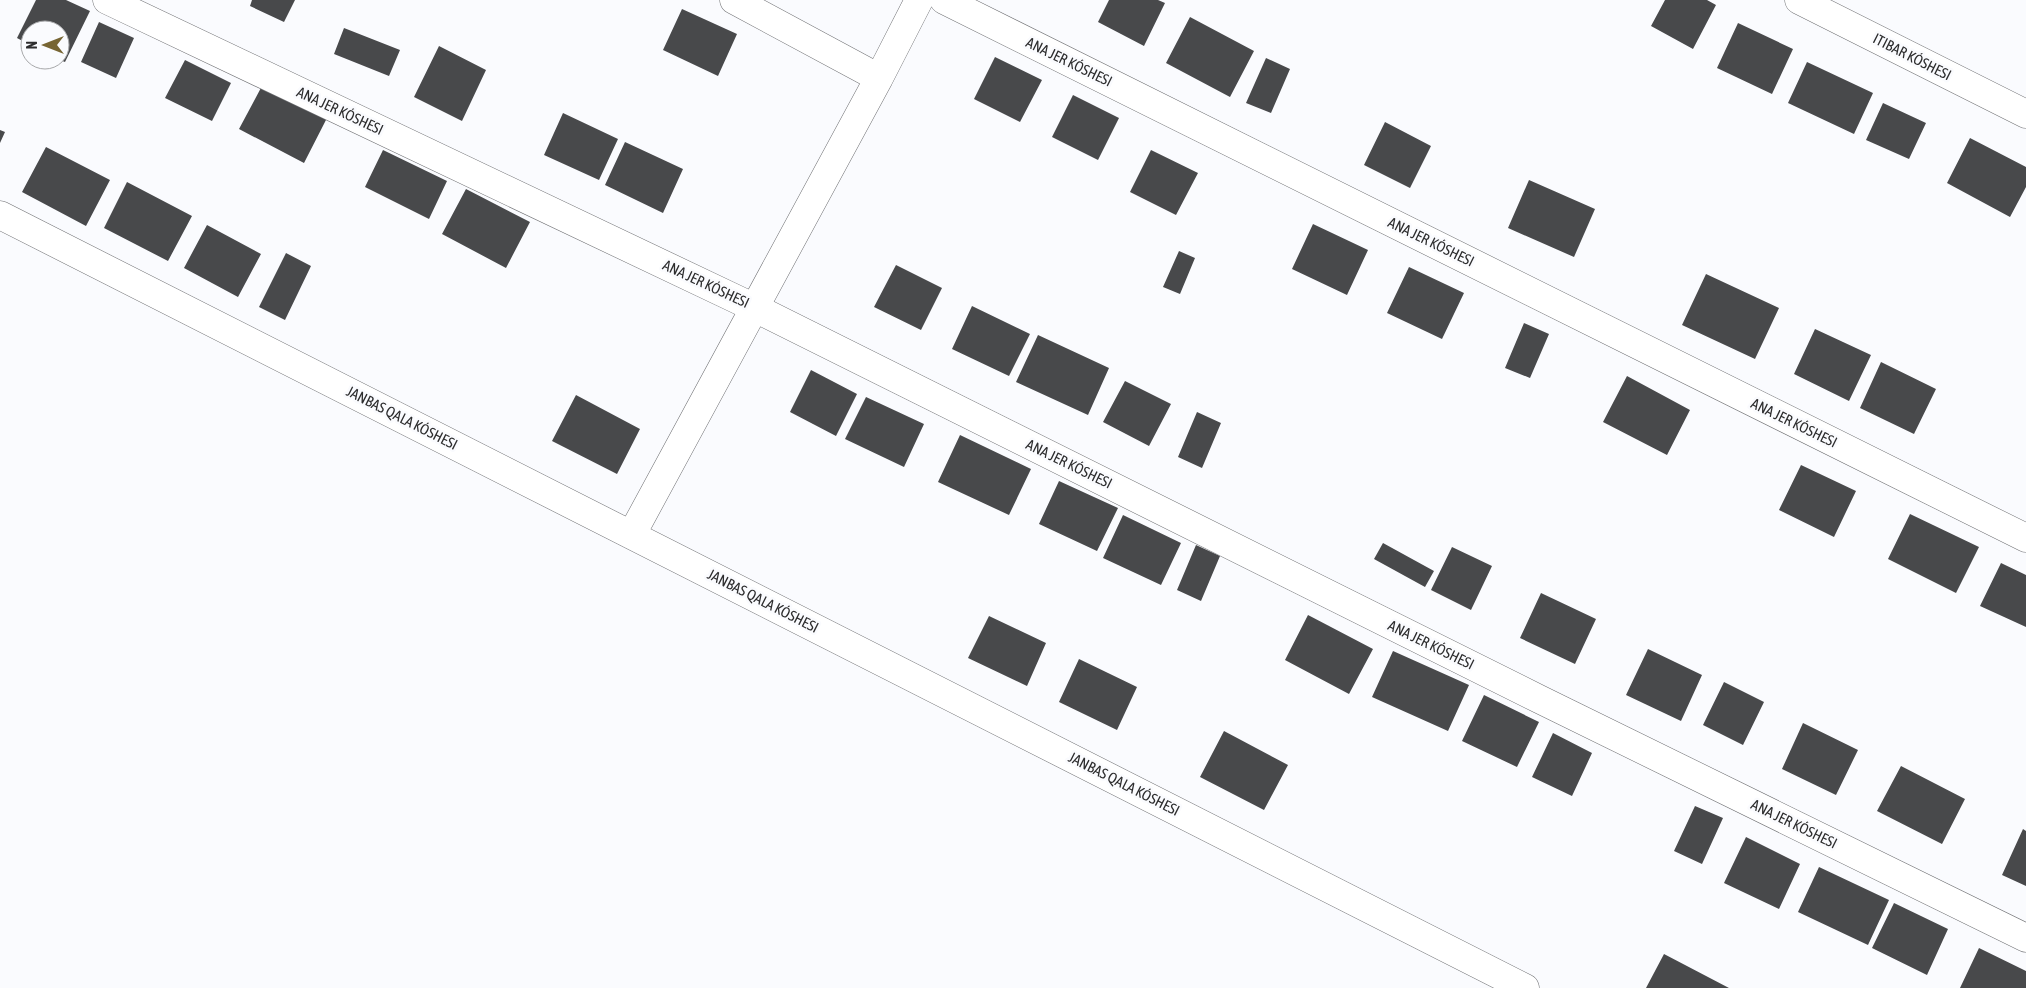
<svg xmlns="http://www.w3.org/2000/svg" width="2026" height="988" font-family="'Asap Condensed',sans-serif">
<rect width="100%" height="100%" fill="#fafbfe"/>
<path fill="#48494b" d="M36 0H66L90 11 65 62 60 60V30H30V45L17 38Z
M252 0H295L284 22 250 6Z
M1109 0H1158L1165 3 1144 46 1098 22Z
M1665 0H1707L1716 5 1693 49 1651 26Z
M682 9 737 34 718 76 663 50Z
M1190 17 1254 51 1230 97 1166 63Z
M99 22 134 38 116 78 81 62Z
M1738 23 1793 49 1772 94 1717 68Z
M344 28 400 50 389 76 334 54Z
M439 46 486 70 462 121 414 97Z
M995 57 1042 80 1020 122 974 99Z
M1266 58 1290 69 1271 113 1246 103Z
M185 60 231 83 212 121 165 98Z
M1807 62 1873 93 1854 134 1788 103Z
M263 84 327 118 304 163 239 129Z
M1073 95 1119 118 1098 160 1052 137Z
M1883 103 1926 123 1909 159 1866 140Z
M563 113 618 139 599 180 544 155Z
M1385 122 1431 146 1410 188 1364 165Z
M0 130 5 132 0 143Z
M1970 138 2026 167V187L2010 217 1947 183Z
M625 142 683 169 663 213 605 185Z
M46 147 110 180 86 226 22 192Z
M383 150 447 181 429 219 365 187Z
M1151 150 1198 173 1176 215 1130 192Z
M1529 180 1595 209 1574 257 1508 228Z
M127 182 192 216 168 261 104 228Z
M466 189 530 222 506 268 442 234Z
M1313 224 1368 250 1347 295 1292 269Z
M207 225 261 254 238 297 184 268Z
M1179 251 1195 258 1180 294 1163 287Z
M286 253 311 266 285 320 259 307Z
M896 265 942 288 921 330 874 307Z
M1409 267 1464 293 1442 339 1387 313Z
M1706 274 1779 308 1755 359 1682 325Z
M972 306 1030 334 1009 376 952 349Z
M1524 323 1549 334 1530 378 1505 368Z
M1815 329 1871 355 1849 401 1794 374Z
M1038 335 1109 368 1088 415 1016 382Z
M1881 362 1936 389 1914 434 1860 408Z
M811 370 857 394 836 436 790 412Z
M1627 376 1690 410 1667 455 1603 422Z
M1125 381 1171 404 1149 446 1103 422Z
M576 395 640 429 617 474 552 441Z
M866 397 924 424 904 467 845 439Z
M1197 412 1221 423 1202 468 1178 457Z
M960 435 1031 469 1009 515 938 482Z
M1801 465 1856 491 1834 537 1779 510Z
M1059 481 1118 508 1097 551 1039 524Z
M1910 514 1979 547 1956 593 1888 559Z
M1123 515 1181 543 1161 585 1103 558Z
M1383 543 1434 571 1425 587 1374 559Z
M1196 545 1220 556 1201 601 1177 590Z
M1452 547 1492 566 1471 610 1431 590Z
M2001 563 2026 575V627L1980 606Z
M1541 593 1596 619 1575 664 1520 638Z
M1308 615 1373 649 1349 694 1285 660Z
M989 616 1046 643 1027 686 968 658Z
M1648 649 1702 675 1681 721 1626 695Z
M1393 651 1469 685 1448 731 1372 697Z
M1079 659 1137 687 1117 730 1059 702Z
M1724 682 1764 702 1743 745 1703 725Z
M1484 695 1539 722 1517 767 1462 741Z
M1803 723 1858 750 1836 795 1782 769Z
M1224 731 1288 765 1264 810 1200 777Z
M1553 733 1592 753 1572 796 1532 777Z
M1901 766 1965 799 1942 844 1877 811Z
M1695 806 1723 818 1702 864 1674 851Z
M2023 829 2026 831V886L2002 875Z
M1746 837 1800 864 1779 909 1724 883Z
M1819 867 1889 900 1868 945 1798 912Z
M1894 903 1948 929 1927 975 1872 948Z
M1979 948 2026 971V988H1960Z
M1664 954 1729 988H1646Z"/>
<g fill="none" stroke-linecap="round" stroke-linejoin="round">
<g stroke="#6f7073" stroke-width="29">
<path id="street" d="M107 0 755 308 1539 699 2026 938
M734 0 879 78
M944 0 2026 538
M1799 0 2026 114
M0 215 1525 988
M632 534 879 78 919 0"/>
</g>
<use href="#street" stroke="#fff" stroke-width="28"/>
</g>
<g text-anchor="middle" stroke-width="5" stroke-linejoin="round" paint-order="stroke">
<g font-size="15" fill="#2d2d2e" stroke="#fafbfe">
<text transform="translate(1912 57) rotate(27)" y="5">ITIBAR KÓSHESI</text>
<text transform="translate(1069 62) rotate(26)" y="5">ANA JER KÓSHESI</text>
<text transform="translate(340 111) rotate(25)" y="5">ANA JER KÓSHESI</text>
<text transform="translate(1431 242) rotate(26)" y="5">ANA JER KÓSHESI</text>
<text transform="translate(706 284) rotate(25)" y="5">ANA JER KÓSHESI</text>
<text transform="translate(402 418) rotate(27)" y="5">JANBAS QALA KÓSHESI</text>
<text transform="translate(1794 423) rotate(26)" y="5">ANA JER KÓSHESI</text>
<text transform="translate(1069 464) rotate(26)" y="5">ANA JER KÓSHESI</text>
<text transform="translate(763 601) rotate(27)" y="5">JANBAS QALA KÓSHESI</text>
<text transform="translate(1431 645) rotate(26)" y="5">ANA JER KÓSHESI</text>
<text transform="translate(1124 784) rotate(27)" y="5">JANBAS QALA KÓSHESI</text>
<text transform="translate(1794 824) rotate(26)" y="5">ANA JER KÓSHESI</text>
</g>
</g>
<g transform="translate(45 45) rotate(270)"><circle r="24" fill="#fafbfe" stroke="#a8a9ab"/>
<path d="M0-4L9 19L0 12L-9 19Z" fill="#776533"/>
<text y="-8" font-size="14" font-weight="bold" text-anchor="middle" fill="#2d2d2e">N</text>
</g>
</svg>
